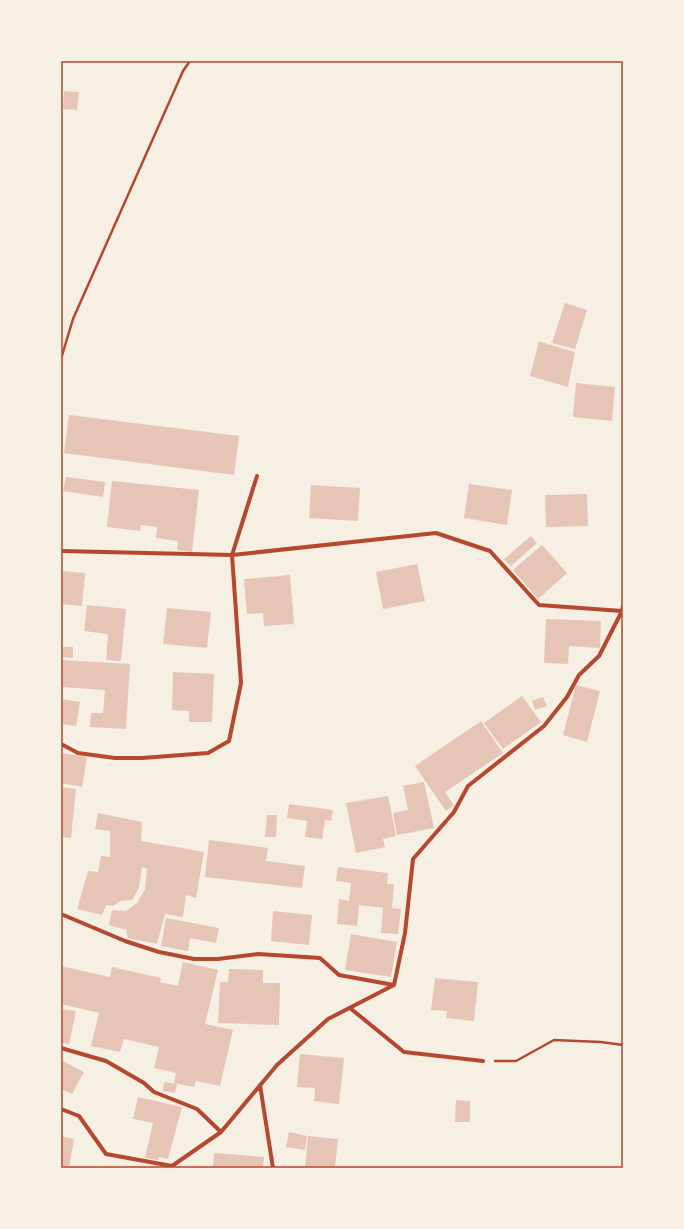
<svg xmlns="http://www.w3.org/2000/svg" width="684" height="1229" font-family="'Fira Sans',sans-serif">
<rect width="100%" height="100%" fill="#f6efe4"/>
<path fill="#e6c5b7" d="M64 91 79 92 77 110 63 109Z
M565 303 587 310 575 349 552 343Z
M539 341 544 343 575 352 568 387 530 376Z
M576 383 615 387 612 421 573 417Z
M69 415 239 436 234 475 64 453Z
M66 477 105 482 103 497 63 491Z
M112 481 199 490 192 552 177 550 178 541 156 538 157 527 141 525 140 531 107 527Z
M469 484 512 490 507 525 464 518Z
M311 485 360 488 358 521 309 518Z
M587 494 588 526 546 527 545 495Z
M531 536 537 543 511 566 504 559Z
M542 545 567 573 538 599 513 570Z
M417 564 425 601 383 609 376 572Z
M61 571 85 573 82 606 61 604Z
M290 575 294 624 264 626 263 613 247 614 244 579Z
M87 605 126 609 121 661 106 660 108 634 84 631Z
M167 608 211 612 207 648 163 644Z
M546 619 601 621 600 648 569 646 568 664 544 663Z
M63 647H73V658L63 657Z
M62 660 130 664 126 729 90 727 91 713H103L105 690 61 687Z
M173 672 214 674 212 722H189V711L172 710Z
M576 685 600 691 587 742 563 735Z
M522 696 541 722 503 749 484 723Z
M543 697 547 706 535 710 532 701Z
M61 699 80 702 76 726 61 724Z
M481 721 503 753 445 792 454 805 446 811 415 766Z
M61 753 87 757 82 787 61 783Z
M424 782 434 828 397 835 393 813 408 810 403 786Z
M61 787 76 789 71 838 61 837Z
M388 796 396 836 383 839 385 847 356 853 346 803Z
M289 804 333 810 331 821 325 820 322 839 305 837 307 821 287 818Z
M98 813 142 822 141 841 204 852 196 898 186 895 183 917 165 914 157 944 128 938 126 930 109 925 112 910 126 911 137 903 145 889 147 869 142 867 139 888 132 900 120 901 114 906 106 905 102 915 77 909 88 871 98 872 101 856 110 857V831L95 829Z
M267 815H277L276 837H265Z
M209 840 268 848 266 861 305 866 302 888 205 877Z
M338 867 388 873 387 884H394L392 908 401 909 398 934 381 933 383 908 359 905 357 926 337 924 339 899 349 901 351 883 336 881Z
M273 911 312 915 309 945 271 941Z
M166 918 219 928 216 943 190 938 188 951 161 946Z
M351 934 397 942 391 977 345 970Z
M183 962 218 970 205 1024 233 1030 220 1086 196 1081 194 1087 174 1083 176 1073 154 1068 159 1047 124 1039 120 1052 91 1046 99 1013 61 1004V966L110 977 112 967 161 978 160 982 178 986Z
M229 969 263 970V983H280L279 1025 218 1023 220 982H228Z
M435 978 478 982 474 1021 446 1018 447 1011 431 1010Z
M61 1009 76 1011 69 1044 61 1043Z
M300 1054 344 1058 339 1104 314 1101 315 1088 297 1087Z
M61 1060 84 1072 72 1094 61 1089Z
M164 1082 177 1084 175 1093 163 1091Z
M138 1097 182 1107 168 1159 159 1157 158 1160 145 1158 153 1123 133 1119Z
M456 1100 470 1101V1122H455Z
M289 1132 307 1136 305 1150 286 1147Z
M61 1136 74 1139 69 1168H61Z
M308 1136 338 1139 335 1168H305Z
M214 1153 264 1157 263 1168H213Z"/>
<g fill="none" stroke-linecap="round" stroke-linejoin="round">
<path stroke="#b5482f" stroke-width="2.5" d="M61 359 73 319 183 71 190 61
M495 1061H516L554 1040 601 1042 623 1045"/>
<path stroke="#b5482f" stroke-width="4" d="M61 551 232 555 436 533 490 551 539 605 622 611
M61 744 78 753 115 758H142L208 753 229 741 241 683 232 555 257 476
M61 914 125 941 159 952 194 959H218L258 954 320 958 339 975 394 985
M350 1008 404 1052 483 1061
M61 1048 106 1061 144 1083 154 1092 197 1109 221 1132
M260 1085 273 1168
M61 1109 79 1116 106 1154 172 1166 221 1132 277 1065 328 1019 394 985 405 933 413 859 454 812 468 786 544 726 567 697 579 675 599 656 622 611 623 606"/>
</g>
<rect width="684" height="1229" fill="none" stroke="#f6efe4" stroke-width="124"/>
<rect x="62" y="62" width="560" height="1105" fill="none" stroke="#b5482f" stroke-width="1.5"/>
</svg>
